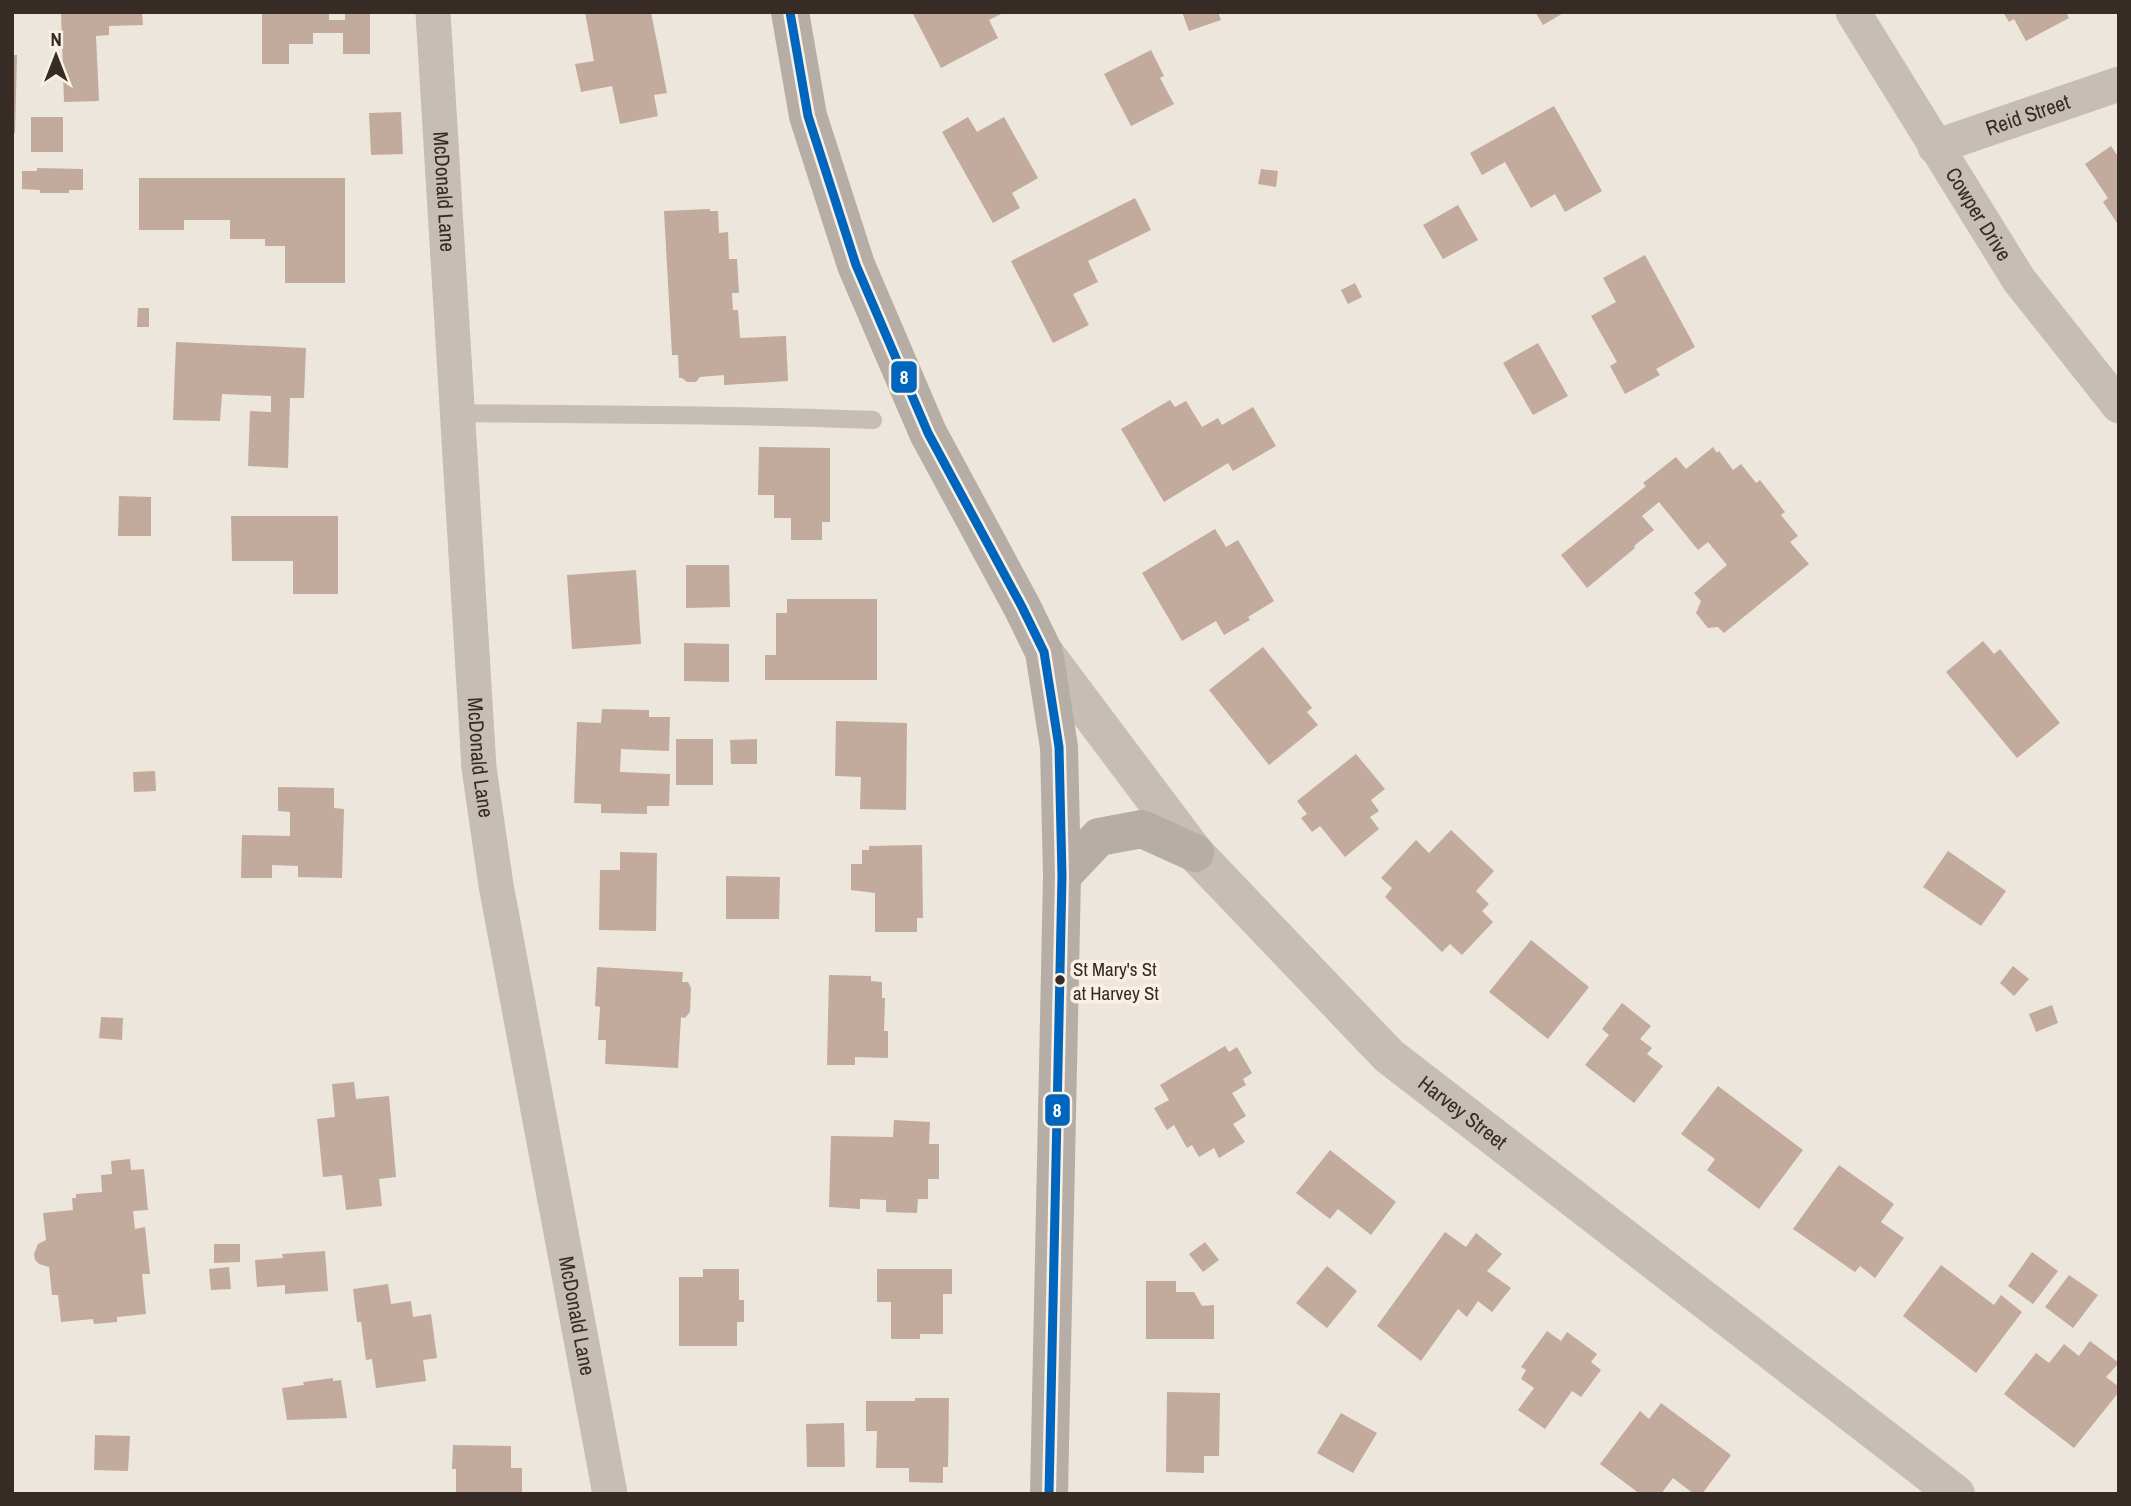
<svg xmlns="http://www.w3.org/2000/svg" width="2131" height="1506" font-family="'Archivo Narrow',sans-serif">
<rect width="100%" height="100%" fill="#ede6dc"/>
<path fill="#c2aa9d" d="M61 12H142L143 25 109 26V35L96 36 99 101 64 102Z
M262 12H329V20H345V12H370V54H343V33H313V44H289V64H262Z
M585 12H651L667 93 654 95 658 116 620 124 612 86 581 92 575 64 594 61Z
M912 12H1005L989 20 998 38 941 68Z
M1182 12H1218L1221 20 1189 31Z
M1535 12H1565L1543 25Z
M2003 12H2066L2069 18 2026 41 2014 19 2009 22Z
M1151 50 1164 76 1160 78 1174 104 1131 126 1104 74Z
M12 55H17L15 133H12Z
M1554 106 1602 191 1565 212 1555 194 1531 208 1505 162 1482 175 1470 153Z
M401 112 403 154 371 155 369 113Z
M31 117H63V152H31Z
M968 117 977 132 1004 117 1038 178 1012 193 1020 208 993 223 942 132Z
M2111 146 2119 158V226L2103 202 2108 198 2085 164Z
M37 168 83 169V190H69V193H40V190L22 189V171H37Z
M1261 169 1278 171 1276 187 1258 184Z
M139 178H345V283H285V246H265V239H230V220H184V230H139Z
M1135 198 1151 230 1088 261 1098 282 1073 294 1089 325 1053 343 1011 261Z
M1458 205 1478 240 1443 259 1423 225Z
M710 209V211H718L719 233 728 232 729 259H737L739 293H732L733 310H738L740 338 786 336 788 381 724 385V375L700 377 696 382H687L682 378H679L678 355H672L664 211Z
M1645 255 1695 347 1656 369 1660 375 1625 394 1610 366 1617 362 1591 316 1616 302 1603 278Z
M1355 283 1362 297 1348 304 1341 290Z
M138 308H149V327H137Z
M176 342 306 348 304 398H290L288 468 248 466 250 411 271 412V396L222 394 220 421 173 420Z
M1538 343 1568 396 1533 415 1503 363Z
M1170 400 1175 407 1186 401 1202 427 1218 418 1222 425 1253 407 1276 446 1233 471 1228 463 1164 502 1121 429Z
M759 447 830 448V522H822V540H791V518H774V495H758Z
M1713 447 1717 453 1719 451 1733 470 1741 464 1756 483 1760 480 1785 512 1781 515 1798 536 1790 542 1809 564 1724 633 1718 627 1708 628 1696 613 1701 601 1694 593 1727 565 1708 542 1698 550 1659 502 1642 516 1654 530 1634 546 1635 548 1587 588 1561 555 1646 486 1643 483 1676 457 1686 469Z
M119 496 151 497V536H118Z
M231 516H338V594H293V561H232Z
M1215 529 1226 547 1238 540 1274 601 1248 617 1250 620 1224 635 1216 621 1182 641 1142 573Z
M686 565H729L730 607 686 608Z
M636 570 641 644 572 649 567 575Z
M787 599H877V680H765V655H776V613H787Z
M1983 641 1994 654 2000 649 2060 723 2017 758 1946 672Z
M684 643 729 644V682L684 681Z
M1263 647 1312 708 1307 712 1318 725 1269 765 1209 690Z
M602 709 649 710V717H670L669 751 621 749 620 772 670 774 669 806H647V814L601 813V804L574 803 577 722 601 723Z
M836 721 907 723 906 810 860 809 861 777 835 776Z
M676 739H713V785H676Z
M757 739V764H731L730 740Z
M1356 754 1385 789 1371 800 1379 811 1370 817 1379 829 1345 857 1320 826 1312 832 1301 818 1307 814 1297 801Z
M155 771 156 791 134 792 133 772Z
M278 787 334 788V808L344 809 342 878 298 877V866L272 865V878H241L242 835 290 836V812L278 811Z
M1451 830 1494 871 1476 891 1489 904 1482 911 1493 922 1462 955 1450 944 1442 952 1385 897 1392 888 1381 878 1416 840 1429 853Z
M922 845 923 918H917V932H875V893L851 890V864H862V850H869V846Z
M1948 851 2006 891 1981 926 1923 887Z
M620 852 657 853 656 931 599 930 600 870H620Z
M726 876 780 877 779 919H726Z
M1531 940 1589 987 1548 1039 1489 992Z
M2013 966 2029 979 2014 996 2000 983Z
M597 967 683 972 682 982H688L691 988 690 1012 685 1018 681 1017 678 1068 605 1064 606 1040H598L600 1007 595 1006Z
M829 975 871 976V981L882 982V998H885L884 1031H888V1058L855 1057V1065H827Z
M1622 1003 1651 1026 1640 1039 1652 1048 1647 1054 1663 1066 1634 1103 1585 1065 1609 1035 1602 1029Z
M2052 1005 2058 1023 2036 1032 2029 1014Z
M101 1017 123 1018 122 1040 99 1038Z
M1225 1046 1229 1052 1237 1047 1252 1073 1243 1079 1246 1085 1232 1093 1246 1116 1233 1124 1245 1142 1219 1158 1214 1148 1199 1157 1192 1145 1187 1148 1174 1125 1167 1130 1154 1108 1169 1100 1160 1085Z
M354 1082 356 1099 389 1096 396 1177 379 1179 382 1206 346 1210 342 1175 323 1177 317 1119 335 1117 332 1084Z
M1718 1086 1803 1150 1759 1209 1707 1170 1715 1159 1681 1134Z
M894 1120 930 1122 929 1144H939V1179H928V1199H918L917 1213 886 1212V1200L860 1199V1209L829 1207 831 1136 893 1137Z
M1330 1150 1396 1202 1371 1235 1338 1209 1330 1219 1296 1193Z
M130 1159 131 1170 144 1169 148 1210 133 1211 135 1229 145 1227 150 1274H142L146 1314 117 1317V1322L94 1324 93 1319 61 1322 58 1295H52L49 1267 39 1264 35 1260 34 1254 38 1244 46 1240 43 1213 73 1210 72 1198H76V1194L102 1192 101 1175 112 1174 111 1161Z
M1839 1165 1894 1204 1881 1222 1904 1238 1875 1278 1860 1266 1855 1272 1793 1229Z
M1445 1232 1466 1247 1476 1233 1502 1254 1487 1271 1511 1288 1492 1312 1478 1301 1467 1317 1458 1309 1421 1361 1377 1326Z
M1205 1242 1219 1260 1203 1272 1189 1254Z
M214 1244H240V1262L214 1263Z
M325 1251 328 1291 285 1294V1285L257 1287 255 1260 283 1258 282 1254Z
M2032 1252 2058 1271 2033 1304 2008 1286Z
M1941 1265 1994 1305 2001 1295 2022 1312 1976 1373 1903 1316Z
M1327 1266 1357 1291 1327 1328 1296 1303Z
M229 1267 231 1289 211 1290 209 1269Z
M703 1269H739V1300H744V1322H737V1346H679V1277H703Z
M877 1269H952V1294H943V1334H920V1339H891V1302H877Z
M2069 1275 2098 1295 2073 1328 2045 1307Z
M1146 1281H1176V1292H1194L1202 1306 1214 1305V1339H1146Z
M388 1284 391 1304 411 1301 413 1317 431 1314 437 1358 423 1360 426 1381 376 1388 372 1359 366 1360 361 1322H357L353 1289Z
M1547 1331 1561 1341 1567 1332 1597 1354 1591 1362 1601 1370 1581 1397 1572 1391 1545 1429 1518 1410 1534 1388 1521 1379 1526 1370 1521 1367Z
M2090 1341 2119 1363 2106 1377 2119 1387V1392L2074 1448 2004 1394 2036 1353 2049 1363 2064 1344 2079 1356Z
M333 1378V1381L341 1380 347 1418 287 1420 282 1388 304 1385 303 1382Z
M1167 1392 1220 1393 1219 1456H1204V1473L1166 1472Z
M915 1398H949L948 1467H943V1483L909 1482V1468H876L877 1431H866V1401H915Z
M1661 1403 1731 1455 1702 1494H1694L1673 1478 1661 1494H1640L1600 1464 1640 1411 1649 1419Z
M1341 1413 1377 1433 1353 1473 1317 1453Z
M844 1423 845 1467H807L806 1424Z
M95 1435 130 1436 128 1471 94 1470Z
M453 1445 511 1446V1468H522V1494H456V1469H452Z"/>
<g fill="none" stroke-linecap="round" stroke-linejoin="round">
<path stroke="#c5bdb6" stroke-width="18" d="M457 413C596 415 735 414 873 420"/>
<g stroke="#c5bdb6" stroke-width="35">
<path id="s1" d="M433 12 479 768 496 885 610 1494"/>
<path id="s2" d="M1853 12 2019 280 2119 406"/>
<path id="s3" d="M1935 147 2119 84"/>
</g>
<path stroke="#c5bdb6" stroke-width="38" id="s4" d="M1044 652 1195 853 1389 1056 1956 1494"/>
<path stroke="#b6aea6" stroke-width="38" d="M790 12 808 116 856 265 928 433 1022 607 1044 652 1059 747 1062 876 1049 1494
M1062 876 1099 837 1142 829 1195 853"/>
<g stroke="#fbf1e3" stroke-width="14">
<path id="bus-1" d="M790 12 808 116 856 265 928 433 1022 607 1044 652 1059 747 1062 876 1049 1494"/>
</g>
<use href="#bus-1" stroke="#0065bd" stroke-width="9"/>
</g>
<circle fill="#362b25" stroke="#fbf1e3" stroke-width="2.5" cx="1060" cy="980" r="6"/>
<g text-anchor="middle" stroke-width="7" stroke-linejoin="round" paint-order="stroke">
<g font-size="19" fill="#362b25" stroke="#fbf1e3" text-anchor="start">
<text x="1073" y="976">St Mary's St<tspan x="1073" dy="24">at Harvey St</tspan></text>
</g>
<g font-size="21" fill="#362b25" stroke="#fbf1e3">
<text dy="7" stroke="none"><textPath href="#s3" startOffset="98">Reid Street</textPath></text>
<text dy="7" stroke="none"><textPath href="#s1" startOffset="180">McDonald Lane</textPath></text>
<text dy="7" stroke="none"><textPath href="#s2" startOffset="238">Cowper Drive</textPath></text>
<text dy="7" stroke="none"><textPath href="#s1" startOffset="747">McDonald Lane</textPath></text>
<text dy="7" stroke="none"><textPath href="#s4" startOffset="625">Harvey Street</textPath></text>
<text dy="7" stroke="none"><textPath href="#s1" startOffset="1314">McDonald Lane</textPath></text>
</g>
</g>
<g stroke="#fbf1e3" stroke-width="2.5">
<rect x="890" y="360" width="28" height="34" rx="7" fill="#0065bd"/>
<rect x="1044" y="1093" width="27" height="34" rx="7" fill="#0065bd"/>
</g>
<g font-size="19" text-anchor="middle" font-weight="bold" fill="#fff">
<text x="904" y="384">8</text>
<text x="1057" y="1117">8</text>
</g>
<rect width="2131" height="1506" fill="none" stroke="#362b25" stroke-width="28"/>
<g transform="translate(56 56)" stroke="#fbf1e3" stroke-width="5" paint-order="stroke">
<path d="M0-5L12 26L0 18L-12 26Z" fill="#362b25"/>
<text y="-10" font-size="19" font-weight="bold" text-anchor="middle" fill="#362b25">N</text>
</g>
</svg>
